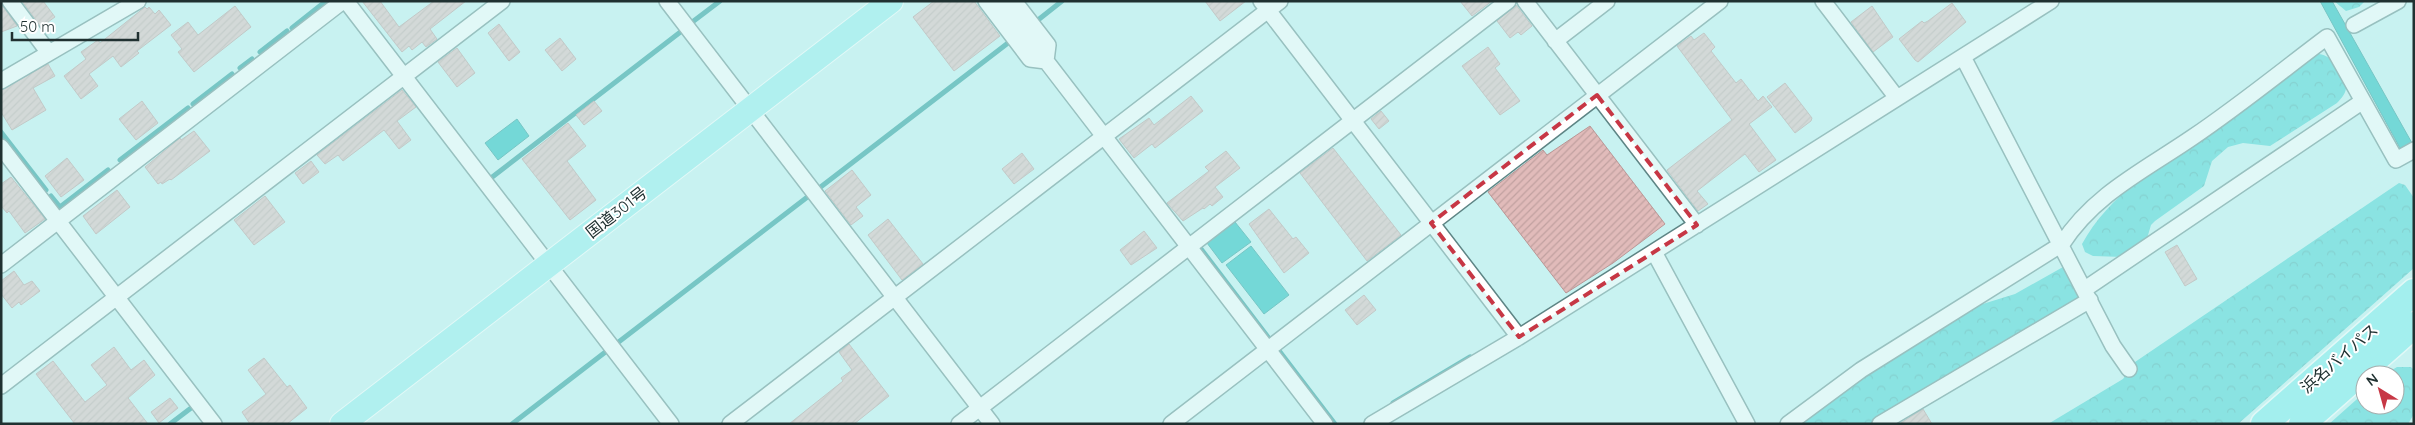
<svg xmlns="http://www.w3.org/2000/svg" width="2415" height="425" font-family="Quicksand,'Noto Sans JP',sans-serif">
<defs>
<pattern id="forest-crowns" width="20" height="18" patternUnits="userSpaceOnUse" patternTransform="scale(1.25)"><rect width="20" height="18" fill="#3ed0d0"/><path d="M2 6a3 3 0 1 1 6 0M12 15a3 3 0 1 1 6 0" fill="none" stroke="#34a9a9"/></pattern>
<pattern id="building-hatch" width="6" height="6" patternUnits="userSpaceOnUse" patternTransform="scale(1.25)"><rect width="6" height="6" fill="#e1bbba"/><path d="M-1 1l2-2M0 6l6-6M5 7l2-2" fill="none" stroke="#c1a1a0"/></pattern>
</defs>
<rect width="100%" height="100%" fill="#c8f2f1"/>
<path fill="url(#forest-crowns)" d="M2334 1H2365L2359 7 2346 11Z
M2319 54C2333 56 2344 71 2346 85 2347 92 2342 98 2337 103L2270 146 2243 143 2228 147 2212 161 2204 186 2155 221 2151 225 2146 242 2123 257 2093 256 2085 252 2082 244C2095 220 2115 199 2136 182L2311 57Z
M2399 183 2405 185 2414 198V268L2238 424H2048L2123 379 2135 362Z
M2063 267 2069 269 2080 293 2078 300 2071 305 1870 424H1798L1838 392 1973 307 2015 294Z
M2397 367H2411L2414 370V414L2408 424H2329L2365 392V405H2395V375H2384Z"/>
<path fill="#0fb8b8" stroke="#149090" d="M2320 1H2332L2412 143 2400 148Z
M517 119 529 136 498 160 485 143Z
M1235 222 1251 242 1222 263 1207 243Z
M1251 246 1289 295 1264 314 1226 265Z"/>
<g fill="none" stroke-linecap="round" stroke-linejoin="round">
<path stroke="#149090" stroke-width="5" d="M1038 20 1062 1
M691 23 720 1
M292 28 326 1
M260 52 287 31
M240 68 252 59
M193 104 232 74
M1 132 46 190
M120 160 188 108
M491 178 683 30
M818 189 1008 43
M51 196 60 207 108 170
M1198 245 1271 341
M616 344 810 195
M1277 348 1335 424
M1393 403 1470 357
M170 424 195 405
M512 424 608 350"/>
</g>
<path fill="url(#building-hatch)" stroke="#ba9695" d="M22 1H43L55 17 41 27Z
M362 1H380L399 27 434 1H466L430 29 437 39 426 47 422 42 412 50 409 46 402 52Z
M934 1H974L1000 36 954 71 913 17Z
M1205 1H1246L1220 21Z
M1460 1H1492L1472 16Z
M1952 3 1966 22 1918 62 1915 60 1899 39 1922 21 1924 23 1928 21Z
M1 4 17 26 1 32Z
M1516 5 1532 26 1521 35 1518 32 1510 38 1497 21Z
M235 6 251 27 194 72 178 52 182 49 171 35 188 22 198 35Z
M1872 6 1893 37 1873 52 1851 22Z
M145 7 147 9 149 7 155 14 159 10 171 25 137 51 139 53 121 67 113 56 89 74 98 86 81 99 64 76 86 59 81 52 98 40 100 43Z
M499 24 520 52 509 61 488 33Z
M1704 33 1715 47 1711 51 1736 83 1741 79 1758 101 1763 96 1772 107 1749 124 1776 160 1759 172 1745 154 1697 191 1708 204 1698 211 1667 170 1732 120 1677 46 1691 36 1694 40Z
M560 38 576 59 562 71 545 50Z
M1488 47 1500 64 1495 68 1520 101 1500 115 1462 66Z
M457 48 475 73 457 87 438 62Z
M48 64 55 76 33 88 46 110 12 130 1 112V90Z
M1785 83 1812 118 1811 121 1795 133 1767 97Z
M402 90 416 107 397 121 411 140 399 149 384 130 343 161 338 155 325 164 317 155Z
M1191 96 1203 111 1155 148 1152 144 1134 158 1119 139 1149 118 1154 125Z
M142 101 158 123 136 140 119 119Z
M594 101 602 111 584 125 576 115Z
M1381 111 1389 121 1379 129 1371 119Z
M568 123 586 146 567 161 596 200 570 220 522 159Z
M1590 126 1665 224 1613 263 1566 293 1488 192 1543 150 1547 155Z
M194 131 210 151 171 180 170 179 162 184 161 182 158 184 145 167 180 138 181 140Z
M1333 148 1401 235 1367 261 1300 173Z
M1226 151 1240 168 1215 187 1223 197 1212 206 1210 204 1204 209 1203 208 1183 221 1167 203 1209 171 1205 167Z
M1022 153 1034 169 1014 184 1002 169Z
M67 158 84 180 61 197 45 176Z
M311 161 319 172 303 184 295 173Z
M852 170 871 195 856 207 863 216 851 225 825 191Z
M11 177 45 219 25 233 9 211 7 213 1 206V184Z
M117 190 130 207 96 234 83 216Z
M265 196 285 222 254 245 234 220Z
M1269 209 1293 239 1296 237 1309 253 1284 273 1249 224Z
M888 219 923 264 902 280 868 235Z
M1144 231 1157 248 1131 265 1120 250Z
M2177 245 2197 279 2185 286 2165 252Z
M14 271 24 285 32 281 40 291 21 305 19 302 12 308 1 294V281Z
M1364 295 1376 310 1357 325 1345 310Z
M849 344 889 396 854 424H789L843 381 841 378 852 370 839 352Z
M114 347 131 370 144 360 155 375 128 398 148 424H75L36 374 53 361 85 402 107 385 91 365Z
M264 358 287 387 290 385 307 408 287 424H250L242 412 266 394 248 370Z
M170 398 178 408 159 423 151 412Z
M1923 409 1932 424H1899Z"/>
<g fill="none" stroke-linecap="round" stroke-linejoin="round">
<g stroke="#5e8585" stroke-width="18">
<path id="minor" d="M10 1 49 53
M346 1 671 424
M667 1 992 424
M986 1 1030 59 1046 61 1048 45 1014 1
M1000 1 1325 424
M1261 1 1519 337
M1525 1 1697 225
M1823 1 1897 98
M2354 25 2398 1
M1555 41 1607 1
M1963 57 2113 346 2129 369
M1 81 138 1
M1 147 214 424
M1654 252 1747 424
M1 265 343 1
M2085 289 2363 101
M1 386 502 1
M730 424 1280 1
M959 424 1508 1
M1171 424 1720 1
M1372 424 1519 337 2051 1
M1788 424 1861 370 2062 244C2094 194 2145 170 2193 137 2239 106 2283 70 2327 37L2396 160 2414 150
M1880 424 2090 300"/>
</g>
<g stroke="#fff" stroke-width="26">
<path id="trunk" d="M342 424 891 1"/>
</g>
<g stroke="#fff" stroke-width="29">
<path id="motorway" d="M2264 424 2414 292
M2302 424 2414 325"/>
</g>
<use href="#minor" stroke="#fff" stroke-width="15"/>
<use href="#trunk" stroke="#92eeee" stroke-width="24"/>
<use href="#motorway" stroke="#76eaea" stroke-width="26"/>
</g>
<path d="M0 0H2415V425H0ZM1597 95 1697 225 1519 337 1431 223Z" fill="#c8f2f1" fill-opacity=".55" fill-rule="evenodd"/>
<path fill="none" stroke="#c73745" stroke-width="4" stroke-dasharray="10 6" stroke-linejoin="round" d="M1597 95 1697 225 1519 337 1431 223Z"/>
<g text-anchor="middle" stroke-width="4" stroke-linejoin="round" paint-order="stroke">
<g font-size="16" fill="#203131" stroke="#fff">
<text transform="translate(616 212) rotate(-38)" y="6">国道301号</text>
<text transform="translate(2339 358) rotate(-41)" y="6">浜名バイパス</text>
</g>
</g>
<rect width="2415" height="425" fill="none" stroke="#203131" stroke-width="5"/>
<g transform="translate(2380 390) rotate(323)"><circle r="24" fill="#ffffff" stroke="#a6adad"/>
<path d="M0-4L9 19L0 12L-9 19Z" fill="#c73745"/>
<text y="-8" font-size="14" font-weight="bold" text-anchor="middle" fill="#203131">N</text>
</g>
<path d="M12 32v8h126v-8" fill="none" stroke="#203131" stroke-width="2.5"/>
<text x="20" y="32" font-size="15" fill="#203131" stroke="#ffffff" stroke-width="4" paint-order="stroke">50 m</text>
</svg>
